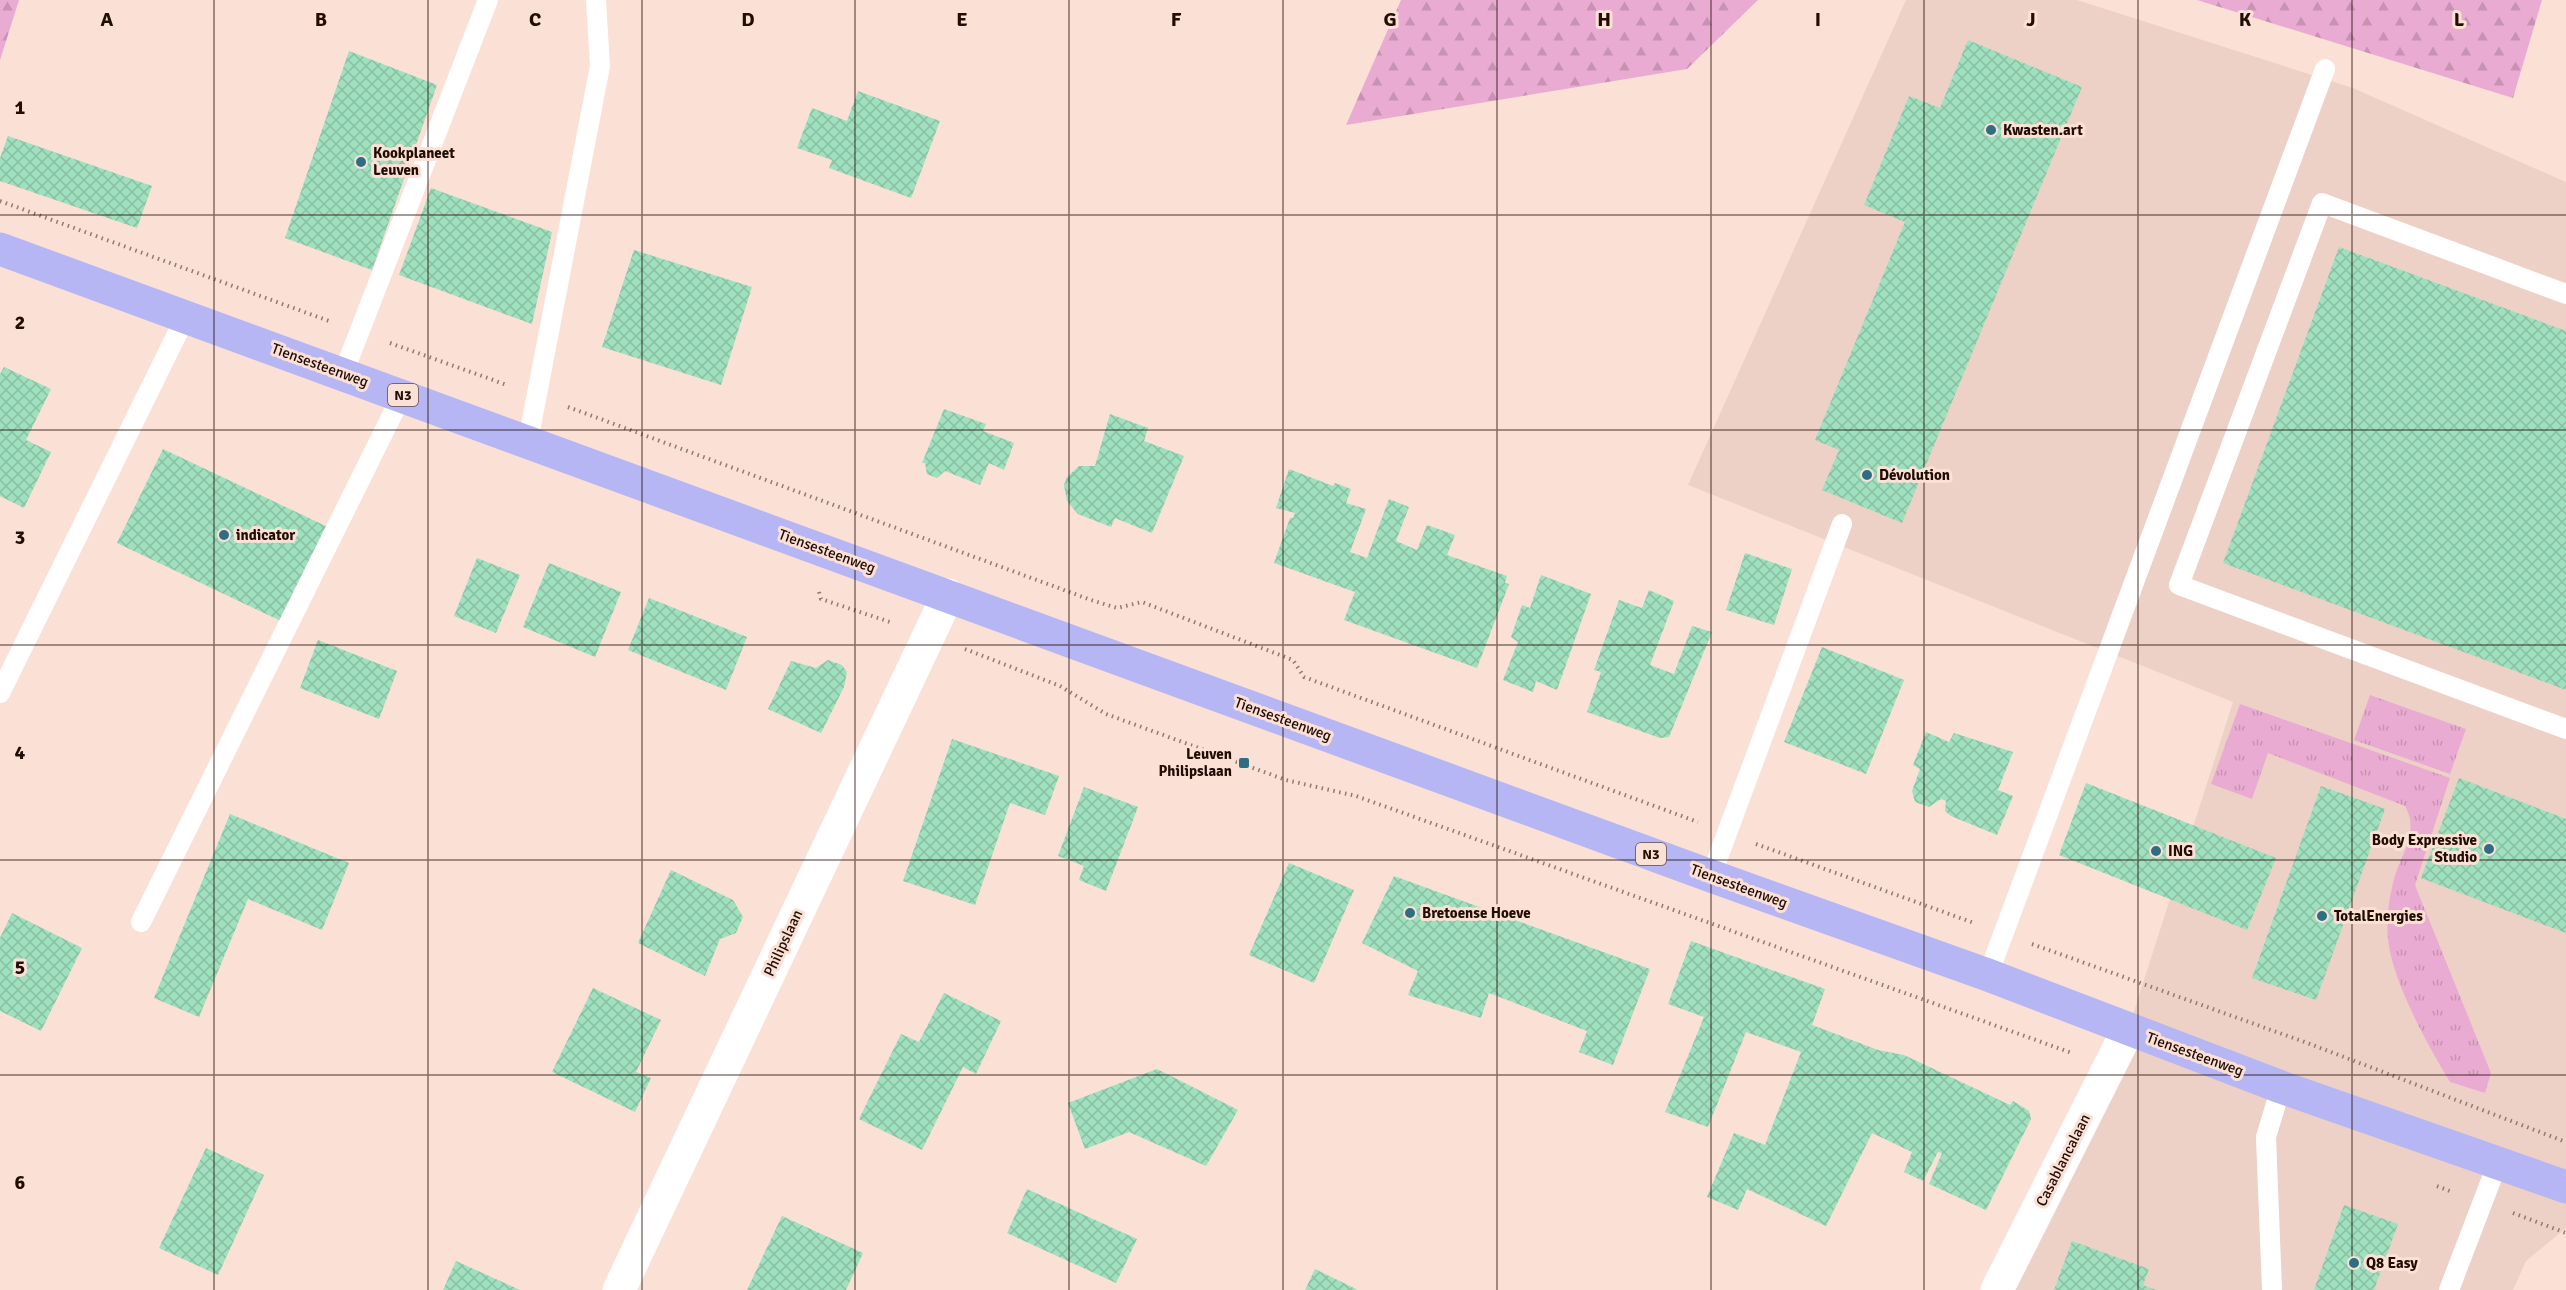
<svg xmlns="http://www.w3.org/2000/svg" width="2566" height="1290" font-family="Signika,sans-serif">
<defs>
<pattern id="grass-tufts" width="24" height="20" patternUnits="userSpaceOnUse" patternTransform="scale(1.5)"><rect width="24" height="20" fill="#eaabd2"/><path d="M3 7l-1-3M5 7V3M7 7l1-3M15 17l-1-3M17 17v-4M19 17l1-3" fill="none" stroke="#c892b3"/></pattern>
<pattern id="forest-firs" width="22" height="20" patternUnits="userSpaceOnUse" patternTransform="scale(1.5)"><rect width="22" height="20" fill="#eaabd2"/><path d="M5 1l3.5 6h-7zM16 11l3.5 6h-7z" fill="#c892b3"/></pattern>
<pattern id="building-cross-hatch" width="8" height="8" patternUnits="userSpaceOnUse" patternTransform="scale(1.5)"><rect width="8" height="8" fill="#9fe0bf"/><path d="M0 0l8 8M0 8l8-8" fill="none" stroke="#89bfa3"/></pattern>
</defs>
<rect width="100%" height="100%" fill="#fbe0d6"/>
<path fill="#eed1c6" d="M1906 0H2077L2353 88 2566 182V1228L2526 1261 2513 1290H1997L2128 1030 2233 702 1688 485Z"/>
<path fill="url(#grass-tufts)" d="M2370 695 2466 729 2450 774 2354 740Z
M2240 704 2450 778 2415 885 2491 1073 2485 1093 2450 1082C2428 1046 2392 981 2388 939 2386 921 2389 897 2394 879 2401 854 2420 832 2405 806L2268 753 2252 799 2211 784Z"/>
<path fill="url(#forest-firs)" d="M0 0H19L0 60Z
M1401 0H1758L1687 69 1346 125Z
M2197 0H2542L2513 98Z"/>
<path fill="url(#building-cross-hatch)" d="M1968 40 2082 87 1902 523 1822 490 1839 450 1815 440 1905 222 1864 205 1909 96 1940 108Z
M349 51 437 85 372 270 285 238Z
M858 91 940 121 911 198 829 168 832 160 797 148 812 108 847 121Z
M8 136 152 186 137 228 0 181V158Z
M431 188 552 232 532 324 399 275Z
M2339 247 2566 331V690L2223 563Z
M634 250 752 287 721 385 602 347Z
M4 367 51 389 26 440 51 452 24 508 0 496V374Z
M944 409 986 424 983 431 1014 443 1004 470 989 463 980 485 945 471 937 478 927 474 925 463H922Z
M1110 414 1148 428 1144 441 1184 456 1152 533 1115 518 1111 527 1078 514 1067 501 1064 485 1067 477 1079 466H1095Z
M163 449 330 528 285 623 117 543Z
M1289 469 1333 486 1335 483 1351 489 1346 503 1366 509 1350 552 1367 558 1389 499 1409 507 1396 541 1417 550 1427 525 1455 535 1447 555 1507 576 1505 583 1509 584 1477 668 1344 620 1355 592 1274 563 1290 518H1293L1295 513 1276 508Z
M1745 553 1792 569 1774 625 1726 610Z
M477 558 520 575 496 633 454 616Z
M549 563 621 592 595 657 523 627Z
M1541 575 1591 594 1557 690 1536 681 1533 692 1503 680 1518 642 1511 637 1522 605 1530 608Z
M1649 590 1674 601 1650 665 1674 674 1692 626 1712 632 1669 737 1660 738 1587 712 1601 672 1594 670 1619 600 1642 608Z
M649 598 747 637 726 690 628 650Z
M318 640 397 671 379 719 300 688Z
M1822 647 1904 680 1866 774 1784 742Z
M828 660 842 665 847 672 844 687 821 733 768 709 791 661 816 668Z
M1926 732 1949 742 1954 733 2013 752 1998 790 2013 796 1997 835 1951 816 1945 811 1946 801 1941 799 1929 807 1915 802 1912 791 1920 769 1913 765Z
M952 739 1059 776 1045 815 1010 803 975 905 903 881Z
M2459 778 2566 819V933L2421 878Z
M2086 783 2276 858 2247 930 2059 855Z
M2321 786 2385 809 2316 1000 2252 978Z
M1084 787 1138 807 1106 891 1079 880 1084 866 1058 856Z
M230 814 349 863 322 930 248 899 199 1017 154 998Z
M1289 863 1354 890 1314 983 1249 955Z
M671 870 733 900 743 917 736 933 720 939 705 976 638 943Z
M1394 876 1650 969 1613 1065 1579 1052 1587 1031 1489 993 1481 1018 1408 995 1418 971 1362 943Z
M12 913 82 948 41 1031 0 1011V938Z
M1691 941 1825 989 1812 1025 1878 1050 1904 1055 2010 1105 2013 1101 2029 1111 2031 1119 1986 1210 1929 1184 1942 1153 1938 1152 1923 1181 1904 1172 1912 1152 1872 1133 1826 1226 1747 1189 1738 1210 1707 1197 1734 1133 1765 1145 1801 1052 1746 1032 1708 1127 1665 1112 1704 1017 1668 1004Z
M593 988 661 1020 636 1072 651 1078 635 1112 552 1072Z
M944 993 1001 1021 976 1074 963 1067 922 1150 859 1119 901 1034 919 1042Z
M1157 1069 1238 1110 1206 1166 1129 1132 1085 1149 1068 1103Z
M206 1148 264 1175 218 1275 159 1248Z
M1027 1189 1137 1239 1116 1283 1007 1233Z
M2344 1205 2398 1224 2374 1290H2314Z
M782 1216 863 1253 846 1290H747Z
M2072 1241 2149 1269 2143 1285 2156 1290H2054Z
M456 1261 520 1290H443Z
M1315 1269 1358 1290H1305Z"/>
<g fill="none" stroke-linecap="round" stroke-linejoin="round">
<path stroke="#927a71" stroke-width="4" stroke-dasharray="1.5 4.5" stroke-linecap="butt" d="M0 201 329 321
M390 343 507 385
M568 407 1091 600 1117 608 1142 602 1293 660 1304 677 1698 822
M819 592 821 599 893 623
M965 649 1060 686 1106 714 1286 780 1356 796 2072 1053
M1756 844 1974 923
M2032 944 2310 1044 2566 1142
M2437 1186 2452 1192
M2513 1213 2566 1233"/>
<path stroke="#fff" stroke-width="20" d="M2566 294 2322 203 2179 585 2566 729
M343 374 488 0
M528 441 600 66 596 0
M0 693 186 316
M1711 876 1842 524
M141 922 402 395
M1988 975 2325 69
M2272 1290 2266 1137 2281 1087
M2449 1290 2498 1162"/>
<path stroke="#fff" stroke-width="33" d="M619 1290 948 595
M1997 1290 2128 1030"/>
<path stroke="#b6b6f4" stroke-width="33" d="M0 249 1711 876 1988 975 2281 1087 2566 1187"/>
</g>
<path fill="none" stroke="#220d05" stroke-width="1.5" stroke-opacity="0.55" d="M214 0V1290M428 0V1290M642 0V1290M855 0V1290M1069 0V1290M1283 0V1290M1497 0V1290M1711 0V1290M1924 0V1290M2138 0V1290M2352 0V1290M0 215H2566M0 430H2566M0 645H2566M0 860H2566M0 1075H2566"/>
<g fill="#2e6e82" stroke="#fbe0d6" stroke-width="2">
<circle cx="1991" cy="130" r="6"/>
<circle cx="361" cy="162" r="6"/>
<circle cx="1867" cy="475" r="6"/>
<circle cx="224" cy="535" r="6"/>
<rect x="1238" y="757" width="12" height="12" rx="3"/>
<circle cx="2489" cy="849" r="6"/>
<circle cx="2156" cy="851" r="6"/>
<circle cx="1410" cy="913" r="6"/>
<circle cx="2322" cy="916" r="6"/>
<circle cx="2354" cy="1263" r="6"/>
</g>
<g text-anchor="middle" stroke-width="6" stroke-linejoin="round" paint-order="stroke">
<g fill="#fbe0d6" stroke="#634c44" stroke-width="1.5">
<rect x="388" y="384" width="30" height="22" rx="4.5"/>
<rect x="1636" y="843" width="30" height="22" rx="4.5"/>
</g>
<g font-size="14" font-weight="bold" fill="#220d05">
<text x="403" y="400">N3</text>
<text x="1651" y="859">N3</text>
</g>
<g font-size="15" font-weight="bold" fill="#220d05" stroke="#fbe0d6" text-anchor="start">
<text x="2003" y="135">Kwasten.art</text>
<text x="373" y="158">Kookplaneet<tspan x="373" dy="17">Leuven</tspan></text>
<text x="1879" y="480">Dévolution</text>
<text x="236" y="540">indicator</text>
<text x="1232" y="759" text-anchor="end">Leuven<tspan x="1232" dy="17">Philipslaan</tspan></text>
<text x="2477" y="845" text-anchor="end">Body Expressive<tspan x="2477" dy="17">Studio</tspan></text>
<text x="2168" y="856">ING</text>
<text x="1422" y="918">Bretoense Hoeve</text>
<text x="2334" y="921">TotalEnergies</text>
<text x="2366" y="1268">Q8 Easy</text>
</g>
<g font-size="15" fill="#220d05" stroke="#fbe0d6">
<text transform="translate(320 365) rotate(20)" y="5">Tiensesteenweg</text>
<text transform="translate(827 551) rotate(20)" y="5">Tiensesteenweg</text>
<text transform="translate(1283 719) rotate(20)" y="5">Tiensesteenweg</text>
<text transform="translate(1739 886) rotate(20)" y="5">Tiensesteenweg</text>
<text transform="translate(783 943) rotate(-65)" y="5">Philipslaan</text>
<text transform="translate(2195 1054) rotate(20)" y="5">Tiensesteenweg</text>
<text transform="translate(2063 1160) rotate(-63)" y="5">Casablancalaan</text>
</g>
</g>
<g font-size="20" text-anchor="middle" font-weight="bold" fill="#220d05" stroke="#fbe0d6" stroke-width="6" stroke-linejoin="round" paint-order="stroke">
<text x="107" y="26">A</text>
<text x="321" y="26">B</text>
<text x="535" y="26">C</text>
<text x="748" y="26">D</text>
<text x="962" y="26">E</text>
<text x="1176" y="26">F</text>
<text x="1390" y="26">G</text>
<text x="1604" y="26">H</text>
<text x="1818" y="26">I</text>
<text x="2031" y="26">J</text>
<text x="2245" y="26">K</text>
<text x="2459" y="26">L</text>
<text x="20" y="114">1</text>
<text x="20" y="329">2</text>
<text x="20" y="544">3</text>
<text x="20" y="759">4</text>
<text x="20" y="974">5</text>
<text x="20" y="1189">6</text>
</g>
</svg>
